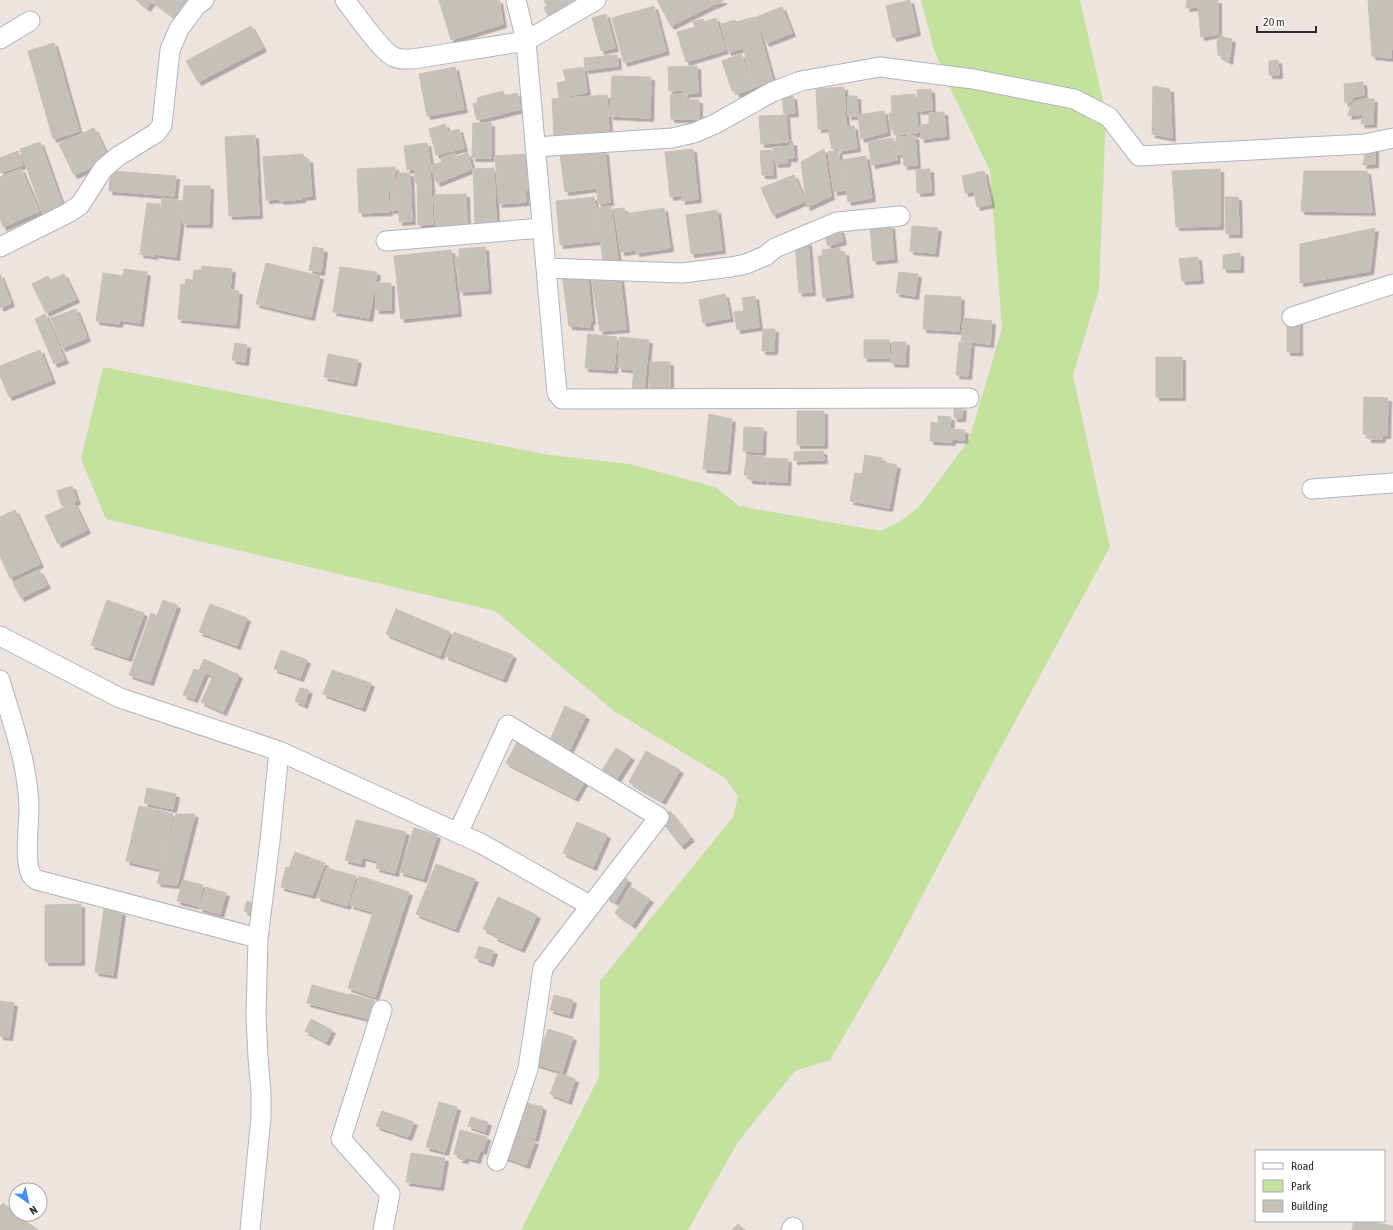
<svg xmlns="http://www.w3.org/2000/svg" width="1393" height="1230" font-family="'Asap Condensed',sans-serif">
<defs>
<filter id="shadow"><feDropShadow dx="3.5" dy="3.5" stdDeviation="0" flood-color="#0004"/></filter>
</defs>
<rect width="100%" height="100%" fill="#ede4e0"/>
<path fill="#c4e29e" d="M921 0H1080L1106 114 1099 290 1073 375 1110 547 992 764 890 957 830 1060 795 1071 738 1142 688 1230H521L599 1077 600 981 733 817 738 796 725 778 614 711 495 611 106 519 81 459 103 367 550 455 630 464 715 487 739 506 880 531 899 522 919 507 969 440 1002 328 990 171 952 92 934 50Z"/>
<path fill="#c6c0bb" stroke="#c9c0b9" filter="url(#shadow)" d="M136 0H190L176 19 152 1 147 8Z
M439 0H499L503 24 451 40Z
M544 0H579L550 20 544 8 547 6Z
M657 0H711L713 5 671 26Z
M712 0H723V1L714 5Z
M910 0 917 32 893 38 886 6Z
M1187 0H1218V34L1201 37 1198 7 1186 8Z
M1368 0H1393V49H1391V58L1372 56Z
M654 6 666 51 624 63 612 18Z
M782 7 792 33 766 43 756 17Z
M606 14 615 48 601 51 592 18Z
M755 17 773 81 754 87 736 22Z
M716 18 725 50 686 62 677 32 695 27 693 22 703 19 704 22Z
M735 20 743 48 728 52 721 24Z
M251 26 263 48 198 82 186 61Z
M1219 36 1232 39 1229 61 1218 55 1217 44Z
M54 43 79 131 53 139 28 51Z
M741 54 754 88 736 94 735 90 732 91 722 61Z
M617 55 618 66 585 70 584 58Z
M1278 60 1279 75H1269V61Z
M697 66 698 93 684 94V90L669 91 668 67Z
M455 67 464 109 427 116 419 74Z
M583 67 587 92 559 98 557 83 566 81 563 70Z
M612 76 651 77 650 118 610 116Z
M1363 82 1364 95 1353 97 1351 102 1345 103 1344 84Z
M1153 86 1170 89 1172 138 1152 134Z
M844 87 846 127 818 129 816 89Z
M931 89 932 110 918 111 917 90Z
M503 91 504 96 517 93 521 109 477 120 473 104 478 102 477 98Z
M685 94 686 100H699V119H671L670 95Z
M915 94 918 133 894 135 893 129H890L889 113H892L891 96Z
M607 95 609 132 554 136 552 99Z
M793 96 795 113 784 114 782 97Z
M848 96H857L858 116H848Z
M1362 99H1374L1373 124H1361L1363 114 1348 116 1351 104Z
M884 111 887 132 861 139 858 115Z
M944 112 946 136 921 139 920 125 929 124V113Z
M786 115 788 142 761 144 759 116Z
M473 123H491V158H472Z
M445 124 448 132 459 129 464 148 436 155 429 129Z
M854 126 857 148 839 151 838 147 832 149 828 130Z
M94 128 109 159 74 175 59 144Z
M255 135 259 215 229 216 225 137Z
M915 136 917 165 904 166 903 154H897L896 137Z
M893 138 897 160 872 165 868 142Z
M40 142 64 210 44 217 20 149Z
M793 142 794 158H787V163L775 164 773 148 790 146V143Z
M427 143 431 166 407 170 404 146Z
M1366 147H1375V164L1363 165Z
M693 149 698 199 682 201V195L670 197 665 152Z
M824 149 831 196 807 207 801 162Z
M772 150 773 175H762L760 151Z
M838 150 845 190 834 192 828 152Z
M18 151 23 165 0 173V158Z
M592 151 596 188 565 192 560 155Z
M605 151 610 202 598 204 593 152Z
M455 153 456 157 468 153 472 169 437 183 430 166 442 162 440 158Z
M303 154 304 160 309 159 312 196 302 197V199L280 201V199L266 200 263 157Z
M526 154 528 190H525L526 202 499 204 495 156Z
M866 156 872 198 848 202 842 160Z
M395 167 396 190H388L389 212 359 213 357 169Z
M430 168 433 224 418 225 417 182H415V169Z
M494 168 496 222 475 223 473 169Z
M21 169 39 211 3 227 0 218V177Z
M930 169 931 192 917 193 916 170Z
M1220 169V226L1176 227 1172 171Z
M111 171 176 176 174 196 109 191Z
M984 171 991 204 977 207 974 191 965 193 962 176Z
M1304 171H1367L1372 212 1301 211Z
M398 173H410L412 221 399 222Z
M794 175 805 201 773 215 761 188Z
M184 186H210L209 224H183Z
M391 192H397V210H390Z
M466 194 467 226 436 227 434 195Z
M594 197 598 241 560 245 556 201Z
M1225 197H1238L1239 234H1226Z
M162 198 183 201 176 257 155 254Z
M147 203 160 204 154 256 140 254Z
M611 206 618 260 603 262 596 208Z
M624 208 625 214 664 208 670 248 636 253V250L621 252 614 209Z
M717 210 722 250 691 254 686 215Z
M891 225 894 259 873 261 870 228Z
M912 226 938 228 935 253 910 251Z
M1375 228 1370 271 1300 283V244Z
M840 229 843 241 828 246 824 234Z
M808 242 812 292 799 293 795 243Z
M313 247 324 249 321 272 309 270Z
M485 247 488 290 460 292 458 269H456L455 257H459V249Z
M840 248V253L845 252 850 294 823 298 818 256H823L822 250Z
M451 250 458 313 401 319 394 256Z
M1240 253V269H1223V255Z
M1198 257 1200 280 1182 281 1179 259Z
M266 263 320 276 311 317 256 304Z
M202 266 232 269 230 290 239 291 236 325 178 319 181 284 185 285 186 279 193 280 194 270H201Z
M340 267 377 272 369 318 333 312Z
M124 269 147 272 140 323 120 320 119 324 96 321 103 273 123 276Z
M587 271 592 321H590V327L569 326 562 274Z
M899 272 918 274 915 296 896 293Z
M0 274 11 303 0 308Z
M64 274 76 299 46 313 32 284 48 276 50 280Z
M620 277 626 329 600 331 592 281Z
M376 283H391V310H376Z
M725 294 730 318 703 323 699 300Z
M925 295 961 297 959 331 923 329Z
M755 296 759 327 737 330 734 312 744 311 742 298Z
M76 309 87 338 62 348 51 318Z
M45 314 65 360 54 364 35 319Z
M964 318 992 321 990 344 961 341Z
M1287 321H1299V352H1287Z
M763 329H775L774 351H762Z
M588 334 617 337 614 370 585 368Z
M620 337 649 340 644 391 632 390 634 370 618 368 620 354H618Z
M864 340H889V358H864Z
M892 342H906L905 364 891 363Z
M959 342 971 343 968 376 956 375Z
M235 343 247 345 245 362 232 360Z
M40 350 52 380 9 397 0 375V366Z
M328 354 358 360 353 383 324 377Z
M1156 357H1182V397H1156Z
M650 362H670V390H649Z
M1364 397 1388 398 1387 435H1382V439H1368V435L1363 434Z
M954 407H963L962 418H954Z
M797 411H824V445H797Z
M709 414 732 419 727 471 703 469Z
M938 416 951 417 950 429 965 430 964 440 952 439V442L930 441 931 422 938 423Z
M744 427 763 428 762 452 743 451Z
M823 451 824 460 794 461V452Z
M747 455 765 457 763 481 749 480V475H744Z
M865 455 882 458 881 462 897 465 889 508 850 501 855 473 862 474Z
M766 458 788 459 787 482 765 481Z
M72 486 77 501 62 506 57 491Z
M74 503 87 530 58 544 45 516Z
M15 510 40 564 10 578 0 556V517Z
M39 570 47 585 21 598 13 583Z
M107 600 144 613 128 658 91 645Z
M163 600 177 605 150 682 129 675 151 613 157 616Z
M210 604 247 618 237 646 199 632Z
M396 609 450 632 440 656 386 634Z
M454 632 513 655 503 679 445 656Z
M281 650 307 660 300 678 274 669Z
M204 659 239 675 223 712 201 702 213 676 199 670Z
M194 669 205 673 194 699 183 695Z
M332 670 371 683 362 708 323 694Z
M300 688 309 690 304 705 295 701Z
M565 706 586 716 569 751 549 742Z
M517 742 587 777 575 798 506 763Z
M616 748 631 757 616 780 601 772Z
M646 751 680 770 662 801 629 782Z
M147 788 176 794 173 809 144 803Z
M139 806 173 814 160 869 126 861Z
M670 811 691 838 681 846 660 819Z
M176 814H195L177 885 157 883Z
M356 820 406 832 395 873 376 868 378 861 362 857 361 864 345 860Z
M577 822 607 835 593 867 563 853Z
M414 828 437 835 423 879 400 872Z
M295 852 325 863 312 895 281 887 286 867 289 868Z
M436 864 475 879 455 929 416 914Z
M327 868 356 876 347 906 317 897Z
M620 875 628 880 615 902 606 897Z
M359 876 409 892 375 997 348 988 373 912 350 905Z
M183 880 203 885 198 906 177 901Z
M206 887 226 893 220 914 199 908Z
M631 887 650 899 632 925 615 913Z
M498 897 537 915 521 949 494 937 495 934 483 929Z
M247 901 255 904 252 914 244 911Z
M81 904V962H45V905Z
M104 909 122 912 113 975 95 972Z
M479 946 494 951 490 963 475 958Z
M312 985 349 995 344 1013 307 1003Z
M350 994 374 1000 369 1019 345 1013Z
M554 995 573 1000 569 1015 550 1010Z
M0 1001 14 1003 9 1037 0 1036Z
M311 1019 332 1030 326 1042 305 1031Z
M548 1029 573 1037 562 1072 536 1064Z
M558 1073 575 1079 568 1101 550 1094Z
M439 1102 457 1107 445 1152 426 1147Z
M522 1102 543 1107 535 1138 513 1132Z
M382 1111 414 1122 408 1137 376 1126Z
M471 1117 488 1122 485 1132 468 1126Z
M460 1130 487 1137 483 1151 480 1150 477 1160 465 1157V1160L459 1159 460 1156 454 1154Z
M514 1133 535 1141 526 1165 504 1157Z
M411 1153 445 1158 440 1187 406 1182Z
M3 1203 16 1214 38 1230H0V1206Z
M1354 1221H1366L1393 1226V1230H1352Z
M738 1224 745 1230H732Z"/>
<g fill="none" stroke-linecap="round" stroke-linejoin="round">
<g stroke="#b0b4bc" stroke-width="21">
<path id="street" d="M345 0C355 13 381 51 394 57 400 60 407 59 413 59L526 41 596 0
M516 0 526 41 557 393 562 399 969 398
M0 39 30 21
M535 147 672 138 694 133 715 124 772 92 801 81 880 67 973 79 1074 99 1109 117 1139 156 1365 144 1393 138
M386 241 542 228
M0 247 68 213 80 205 103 169 117 157 156 133 162 125 170 50 179 29 196 6 204 0
M546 268 682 273 731 267 746 264 765 256 775 248 837 222 900 216
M1292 317 1393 284
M1312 489 1393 483
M0 636 120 698 279 751 482 844 591 906
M0 680C12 722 28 763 29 808 29 824 24 862 31 874 32 877 35 879 37 880L258 938
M458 833 508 725 659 817 543 968 528 1069 497 1161
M382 1010 341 1139 390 1194 383 1230
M250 1230 261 1117V1093L258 1057 256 1016 258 938 270 841 279 751
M791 1230 793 1227"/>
</g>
<use href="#street" stroke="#fff" stroke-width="19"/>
</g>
<rect x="1255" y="1150" width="130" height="72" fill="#ffffff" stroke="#ababab"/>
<rect x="1263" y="1163" width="20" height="6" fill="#ffffff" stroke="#ababab"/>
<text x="1291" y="1170" font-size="12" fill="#2c2c2c">Road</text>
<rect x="1263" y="1180" width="20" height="12" fill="#c4e29e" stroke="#ababab"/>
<text x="1291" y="1190" font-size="12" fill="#2c2c2c">Park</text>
<rect x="1263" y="1200" width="20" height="12" fill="#c6c0bb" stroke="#ababab"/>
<text x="1291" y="1210" font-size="12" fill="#2c2c2c">Building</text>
<g transform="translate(28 1202) rotate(146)"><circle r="19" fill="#ffffff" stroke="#ababab"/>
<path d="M0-3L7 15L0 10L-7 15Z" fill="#468ef4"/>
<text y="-6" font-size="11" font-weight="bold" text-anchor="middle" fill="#2c2c2c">N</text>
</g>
<path d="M1257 26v6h59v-6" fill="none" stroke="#2c2c2c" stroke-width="2"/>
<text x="1263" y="26" font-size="12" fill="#2c2c2c" stroke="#ffffff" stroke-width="3" paint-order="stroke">20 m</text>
</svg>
